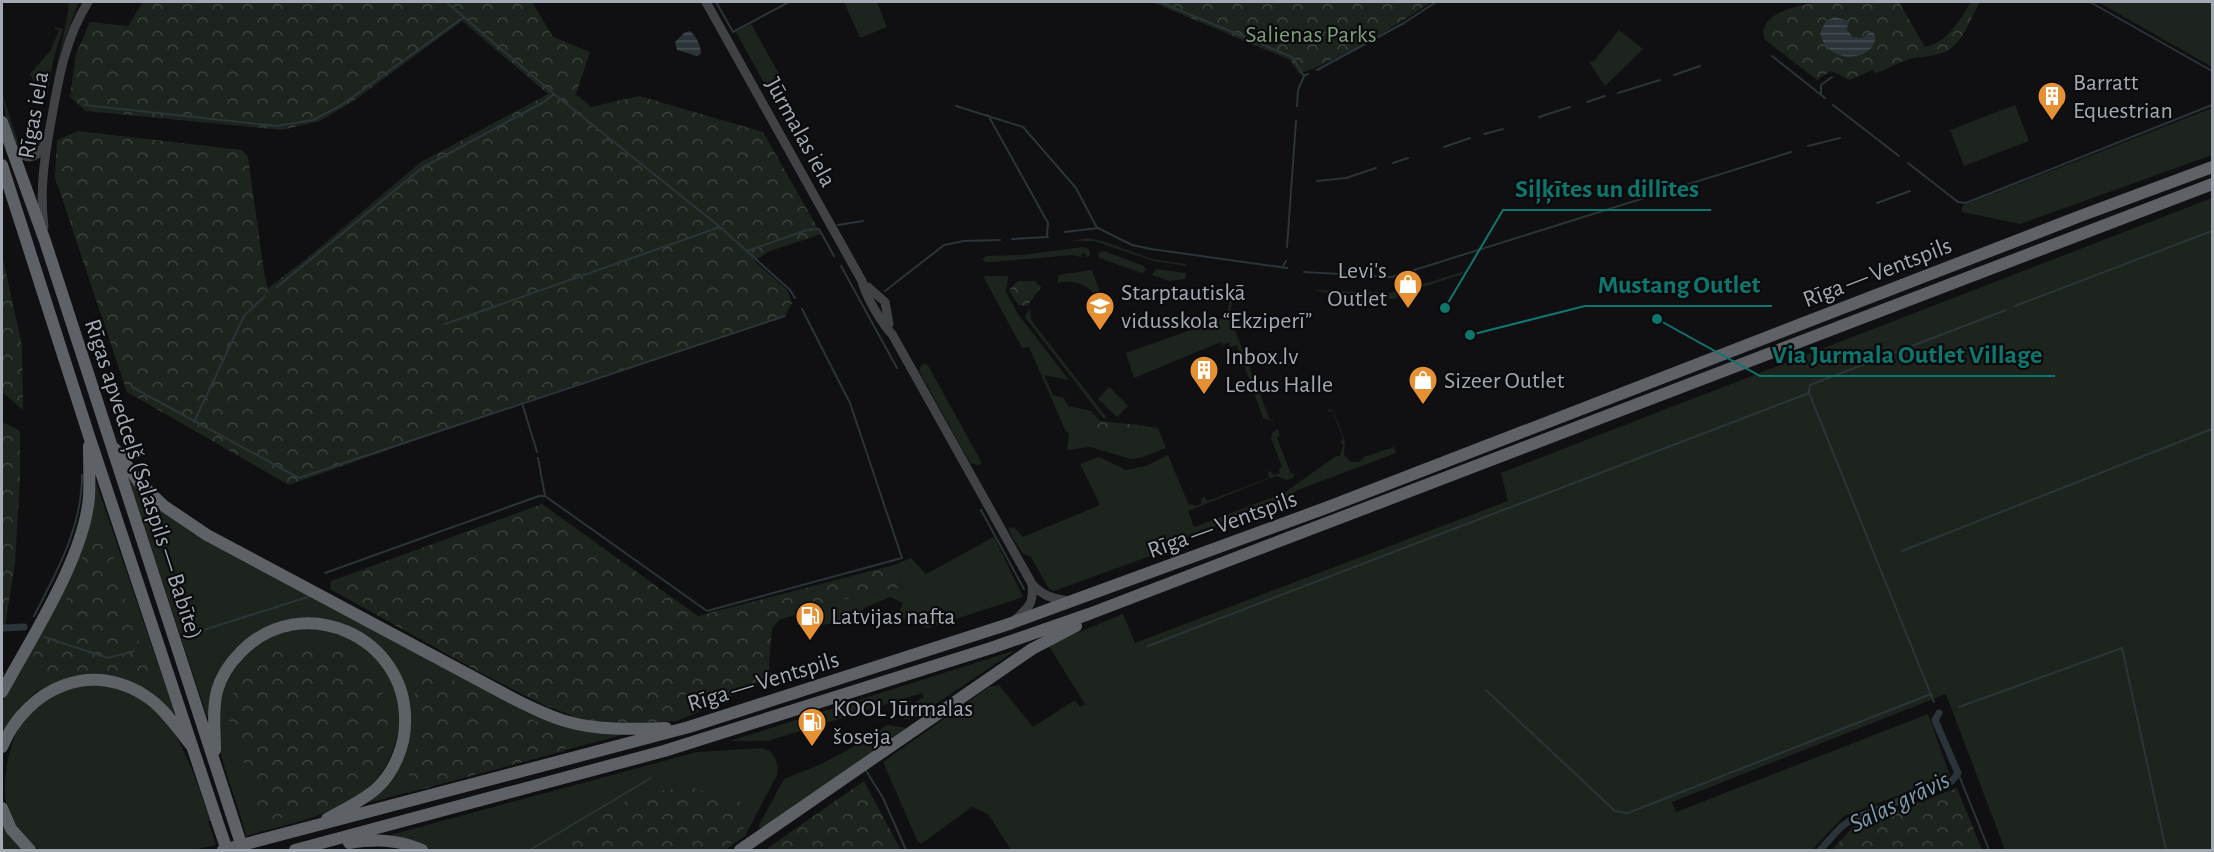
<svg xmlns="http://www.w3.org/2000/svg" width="2214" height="852" font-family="'Alegreya Sans',sans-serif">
<defs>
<pattern id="forest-crowns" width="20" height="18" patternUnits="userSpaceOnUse" patternTransform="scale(1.5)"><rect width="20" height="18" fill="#1d241d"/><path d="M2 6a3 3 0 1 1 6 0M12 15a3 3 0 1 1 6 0" fill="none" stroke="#3b413b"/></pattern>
<pattern id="water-rules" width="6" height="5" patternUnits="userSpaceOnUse" patternTransform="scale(1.5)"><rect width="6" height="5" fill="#2b3439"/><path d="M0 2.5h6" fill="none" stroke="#474f53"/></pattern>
</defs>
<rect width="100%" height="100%" fill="#101012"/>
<path fill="#1d241d" d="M69 2H78V4L61 50 52 90C57 60 66 32 69 2Z
M844 2H877L887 27 860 38Z
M2098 2H2212V67Z
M751 24 782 79 770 84 764 83 736 32Z
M55 27 63 29 54 57 48 91 37 87 30 74 51 50 59 30 55 29Z
M1619 30 1643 49 1605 86 1589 62 1594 61Z
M2 93 19 145 45 136 36 151 28 153C8 143 5 113 2 93Z
M2015 105 2029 141 1964 166 1950 130Z
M2212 108V155L2020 224 1962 212V206Z
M2212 198V850H2005L1946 694 1672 802 1676 812 1928 714 1950 776 1844 816 1812 850H1011L988 814 972 807 921 844 917 840 883 762 989 687 999 685 1033 727 1075 700 1080 707 1085 704 1048 645 1123 614 1135 643 1508 501 1501 473Z
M1087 238 1103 241 1152 259 1186 264V266L1154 261 1094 241H1071Z
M1083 247 1089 249 1090 255 1086 257 1085 253 1081 254V257L1072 255 993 262H985L982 259 987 256 1022 255Z
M1104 251 1144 266 1146 270 1142 273 1099 258 1098 253Z
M1156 269 1186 273 1185 279 1169 281 1152 275Z
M1092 270 1102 298 1098 300C1090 285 1075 279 1058 283V275Z
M1462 272 1463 274 1411 291 1394 299 1360 297 1359 293 1343 300 1332 294 1313 290 1388 293 1405 290Z
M983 276H1008L1006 292 1018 314 1069 380 1044 375 1053 395 1064 398 1068 406 1091 411 1100 421 1094 429 1098 430 1104 441 1138 425 1158 428 1166 448 1140 458 1131 459 1090 447 1067 450 1069 433 1066 432 1029 347 1022 348Z
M1234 284H1240L1239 293 1233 294 1230 315 1234 317 1231 319 1236 333 1270 420 1274 419 1272 421 1263 418 1237 345 1231 347 1228 343 1222 345 1221 342 1134 378 1126 353 1227 317 1231 289H1234Z
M1030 308 1031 320 1107 418H1103L1025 317Z
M922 364H926L929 367 982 463 978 465 970 463 919 371Z
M1109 387 1128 406 1117 417 1098 399Z
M1330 409 1334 412 1345 442 1344 455 1351 462H1359L1364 457 1394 447 1396 453 1298 490 1282 502 1187 537 1186 543 1054 591 1049 589 1031 557 1022 553 1008 529 1014 527 1023 537 1100 505 1080 464 1099 457 1126 470 1146 466 1168 455 1190 508 1189 505 1193 504 1194 506 1201 504 1202 498 1205 497 1207 501 1269 478 1268 472 1270 471 1274 475 1280 473 1279 468 1282 467 1271 438 1272 433 1278 429 1280 436 1277 438 1291 474 1295 473 1293 478 1287 480 1276 476 1188 511 1194 527 1284 493 1336 456H1340L1343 444 1340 442 1343 440 1333 411 1328 412 1327 411Z
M125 469 158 503 491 693 622 735 368 803 382 791 409 731V706L406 689 397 668 375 643 325 620 248 640 209 717 207 716Z
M96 482 175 714 151 694 73 677 56 683 36 692 19 708 2 736V702L60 594 90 516Z
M994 537 1023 597 928 628 921 626 898 615 903 603 890 597 864 608 859 616 838 623 810 626 795 615 779 620 787 612 903 587 894 565 911 558 926 574Z
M299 628C310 629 321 629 331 631 340 633 365 646 372 652 414 688 405 756 366 790 336 816 284 825 246 836 239 806 226 778 219 746 211 709 226 666 257 644 268 636 286 632 299 628Z
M1016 650 915 718 904 719 900 716 904 710 924 697 922 693 768 741H730Z
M102 685C111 687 121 688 129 692 179 714 193 774 210 820L208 821 216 845 194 850H39C26 839 14 827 7 811 0 771 12 718 48 697 64 688 83 686 102 685Z
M887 725 906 728 764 828H759V825L784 779 821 764 848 750Z
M763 748C775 752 779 762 777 775L745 836 725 850H432L390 835 697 752Z
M2 819 23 850H2Z"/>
<path fill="url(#forest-crowns)" d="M143 2H532L553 37 590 52 576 94 591 107 639 96 763 132 821 234 770 251 754 261 787 290 792 303 785 316 523 402 289 485 127 392 55 177 57 140 78 131 242 150 248 157 264 272 268 288 306 259 421 162 548 94 462 21 352 102 320 121 282 130 86 111 70 97 76 54 90 22 128 26Z
M1152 2H1431C1391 29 1344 57 1299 74L1290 60Z
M1816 2H1899L1925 47C1949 42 1959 20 1971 2H1980C1970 18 1964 43 1945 52 1933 57 1919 56 1907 60 1896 63 1887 70 1876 73L1872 70 1850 80 1831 71 1817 80 1764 39C1764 35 1763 32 1764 29 1769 10 1801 6 1816 2Z
M2 255 22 345 23 410 2 392Z
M1018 281H1035L1041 287 1027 306 1018 305 1009 290Z
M1100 421 1138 425 1104 441 1098 430 1094 429Z
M5 423 20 431V479L15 564 4 632 2 633V424Z
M542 504 698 616 894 565 903 587 787 612 772 628 768 677 711 707 676 721 612 724 589 722 544 705 481 673 330 589 331 581Z
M91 525H102L116 565 133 626 152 676 91 673 58 677 43 675 32 659C38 640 51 627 61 610 75 584 84 554 91 525Z
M317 645 342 647 364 663 381 686 390 725 380 761 364 788 338 803 298 815 263 821 229 719 232 698 243 672 255 659 282 647Z
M424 666 553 730 567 746 564 751 408 793 410 763 418 746V714L413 684Z
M864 781 901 850H765Z
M693 787 723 800 741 802 744 834 721 850H548L621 803 658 791Z
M1957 788 1982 850H1832L1853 827Z"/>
<path fill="url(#water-rules)" d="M1835 17 1848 21 1847 30 1853 37 1862 38 1870 32 1874 33C1883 58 1828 70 1820 33L1826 21Z
M690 31C696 36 701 45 701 54L697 56 677 50 675 42 684 33Z"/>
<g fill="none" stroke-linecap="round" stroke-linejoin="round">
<path stroke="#2b3439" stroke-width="2" d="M446 2 554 94 720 227 790 290 795 298
M716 2 733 32 789 2
M1160 2 1292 57 1304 76
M2090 2 2212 71
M1772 56 1825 98
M1317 70 1404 23 1436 2
M1674 75 1700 66
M1618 93 1660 80
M1821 94V85L1832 77
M1587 102 1605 96
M84 105 276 126 313 120 340 106 464 17
M1833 105 1899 156
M956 106 1023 127 1076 188 1097 228
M1297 106 1298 90 1304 76 1308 74
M988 115 1048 223 1047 236
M1539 117 1570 107
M1484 134 1503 129
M1808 146 1840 138
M1444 147 1470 138
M1393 163 1408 158
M1908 163 1958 202 1966 203 2212 105
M1317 181 1346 178 1376 168
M1877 203 1910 191
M838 225 863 221
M1065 232 1098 228 1132 245 1151 249 1287 268
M1012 239 1048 237
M1287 247 1296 121
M747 251 807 230 819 229 834 256
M841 266 897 368
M1283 266 1286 261
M1304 272 1392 277 1791 152
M277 287 422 168 544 102 554 94
M885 291 944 245 964 241 1000 240
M2015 306 2212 231
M445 324 720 227
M132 387 299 478 785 316
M522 403 537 452
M194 422 244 316 265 296
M538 458 545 496
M981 510 1024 589
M1902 551 2212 429
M325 573 539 496H545L707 611 902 558 850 403 802 309
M34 616C57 571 82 528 82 475
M194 633 308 597
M44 637 108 658 134 651
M1148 646 1809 393
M2 676 3 673
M1486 690 1615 811 1628 813 1931 694
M1934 702 1809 393 1810 385 2006 310
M1959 707 2122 648 2166 850
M865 769 883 798 906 850
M1958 773 1989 850
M530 850 651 778"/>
<path stroke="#2b3439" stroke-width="7" d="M2 628 24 627
M1820 850 1840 828 1852 819 1952 781 1958 773 1935 720 1939 713"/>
<path stroke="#404246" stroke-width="9" d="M706 2 862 281C865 295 882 324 892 334L1032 584C1043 596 1053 599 1069 601
M12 148C26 160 36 161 45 144
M44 227C39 189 45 154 52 116 59 76 66 37 88 2
M868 287 885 302 889 324
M1015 620C1029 607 1034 603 1032 584"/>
<path stroke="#5e6267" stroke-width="12" d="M2 122 45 241 231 813
M2 165 89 436 216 818
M115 449 139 482 164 506 207 535 514 699C532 708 550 717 569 722 600 731 635 729 666 728
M2 692C31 638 84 558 89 497 90 480 89 463 89 446
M2 747C27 687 94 658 150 699 166 711 178 729 190 744
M215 750C215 731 212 710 217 691 221 676 230 663 240 653 301 589 408 636 405 723 405 746 394 772 377 788 363 801 344 809 327 819
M2 808 11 829 30 850
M349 843C375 839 397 839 422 850
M223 850 689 727 1009 624 1331 506 2083 215 2212 167
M295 850 664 751 991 648 1089 614 2212 184
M740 850 1032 649 1076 626"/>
<path stroke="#5e6267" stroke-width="12" d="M231 813 243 850
M216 818 227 850"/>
</g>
<defs>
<g id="building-pin" transform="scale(1.5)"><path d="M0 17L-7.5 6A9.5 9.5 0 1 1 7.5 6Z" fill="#e69034" stroke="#0b0b0d"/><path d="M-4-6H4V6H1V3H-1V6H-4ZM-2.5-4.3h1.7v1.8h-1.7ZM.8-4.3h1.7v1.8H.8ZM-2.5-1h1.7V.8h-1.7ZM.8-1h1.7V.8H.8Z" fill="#fff"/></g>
<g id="shop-pin" transform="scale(1.5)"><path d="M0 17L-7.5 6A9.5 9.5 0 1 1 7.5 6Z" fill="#e69034" stroke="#0b0b0d"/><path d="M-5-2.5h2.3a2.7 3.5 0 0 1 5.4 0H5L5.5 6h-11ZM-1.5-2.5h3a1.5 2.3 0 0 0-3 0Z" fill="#fff"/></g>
<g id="school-pin" transform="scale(1.5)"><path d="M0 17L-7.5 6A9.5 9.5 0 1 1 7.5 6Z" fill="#e69034" stroke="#0b0b0d"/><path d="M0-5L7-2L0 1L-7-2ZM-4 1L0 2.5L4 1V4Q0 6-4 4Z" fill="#fff"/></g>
<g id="fuel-pin" transform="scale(1.5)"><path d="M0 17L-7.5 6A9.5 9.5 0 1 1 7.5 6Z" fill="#e69034" stroke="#0b0b0d"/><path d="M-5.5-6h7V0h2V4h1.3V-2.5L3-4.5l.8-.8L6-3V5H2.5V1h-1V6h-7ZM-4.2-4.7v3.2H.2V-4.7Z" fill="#fff"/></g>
</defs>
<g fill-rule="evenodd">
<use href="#building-pin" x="2052" y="96"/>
<use href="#shop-pin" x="1408" y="284"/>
<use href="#school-pin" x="1100" y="306"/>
<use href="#building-pin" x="1204" y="370"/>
<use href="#shop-pin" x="1423" y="380"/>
<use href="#fuel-pin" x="810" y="616"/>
<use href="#fuel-pin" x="812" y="722"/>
</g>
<g text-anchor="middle" stroke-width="4.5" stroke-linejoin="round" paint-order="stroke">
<g font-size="24" fill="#7d9c7a" stroke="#0b0b0d">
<text x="1311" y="42">Salienas Parks</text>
</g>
<g font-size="24" fill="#a2a9b2" stroke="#0b0b0d" text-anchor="start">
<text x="2073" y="90">Barratt<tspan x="2073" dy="28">Equestrian</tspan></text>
<text x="1387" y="278" text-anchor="end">Levi's<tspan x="1387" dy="28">Outlet</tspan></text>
<text x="1121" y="300">Starptautiskā<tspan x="1121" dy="28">vidusskola “Ekziperī”</tspan></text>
<text x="1225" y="364">Inbox.lv<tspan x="1225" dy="28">Ledus Halle</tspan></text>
<text x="1444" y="388">Sizeer Outlet</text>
<text x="831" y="624">Latvijas nafta</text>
<text x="833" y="716">KOOL Jūrmalas<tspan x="833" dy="28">šoseja</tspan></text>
</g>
<g font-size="24" fill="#a2a9b2" stroke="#0b0b0d">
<text transform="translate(33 115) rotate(-80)" y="8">Rīgas iela</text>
<text transform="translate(801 132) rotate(61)" y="8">Jūrmalas iela</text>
<text transform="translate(1877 272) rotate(-21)" y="8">Rīga — Ventspils</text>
<text transform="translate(144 479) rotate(72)" y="8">Rīgas apvedceļš (Salaspils — Babīte)</text>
<text transform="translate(1222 524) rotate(-20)" y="8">Rīga — Ventspils</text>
<text transform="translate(763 681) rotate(-17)" y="8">Rīga — Ventspils</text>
</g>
<g font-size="26" font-style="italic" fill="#7b9cab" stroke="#0b0b0d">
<text transform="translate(1899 801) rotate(-26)" y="9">Salas grāvis</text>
</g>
</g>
<path fill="none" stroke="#0f766e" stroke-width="2" d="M1445 308L1503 210H1711M1470 335L1585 306H1772M1657 319L1760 376H2055"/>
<g fill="#0f766e" stroke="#0b0b0d" stroke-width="2">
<circle cx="1445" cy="308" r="6"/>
<circle cx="1470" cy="335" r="6"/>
<circle cx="1657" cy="319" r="6"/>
</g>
<g font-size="26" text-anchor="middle" font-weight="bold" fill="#0f766e" stroke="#0b0b0d" stroke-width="4.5" stroke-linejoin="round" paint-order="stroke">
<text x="1607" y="197">Siļķītes un dillītes</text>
<text x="1679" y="293">Mustang Outlet</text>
<text x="1907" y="363">Via Jurmala Outlet Village</text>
</g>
<rect width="2214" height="852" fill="none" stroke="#a2a9b2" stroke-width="6"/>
</svg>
